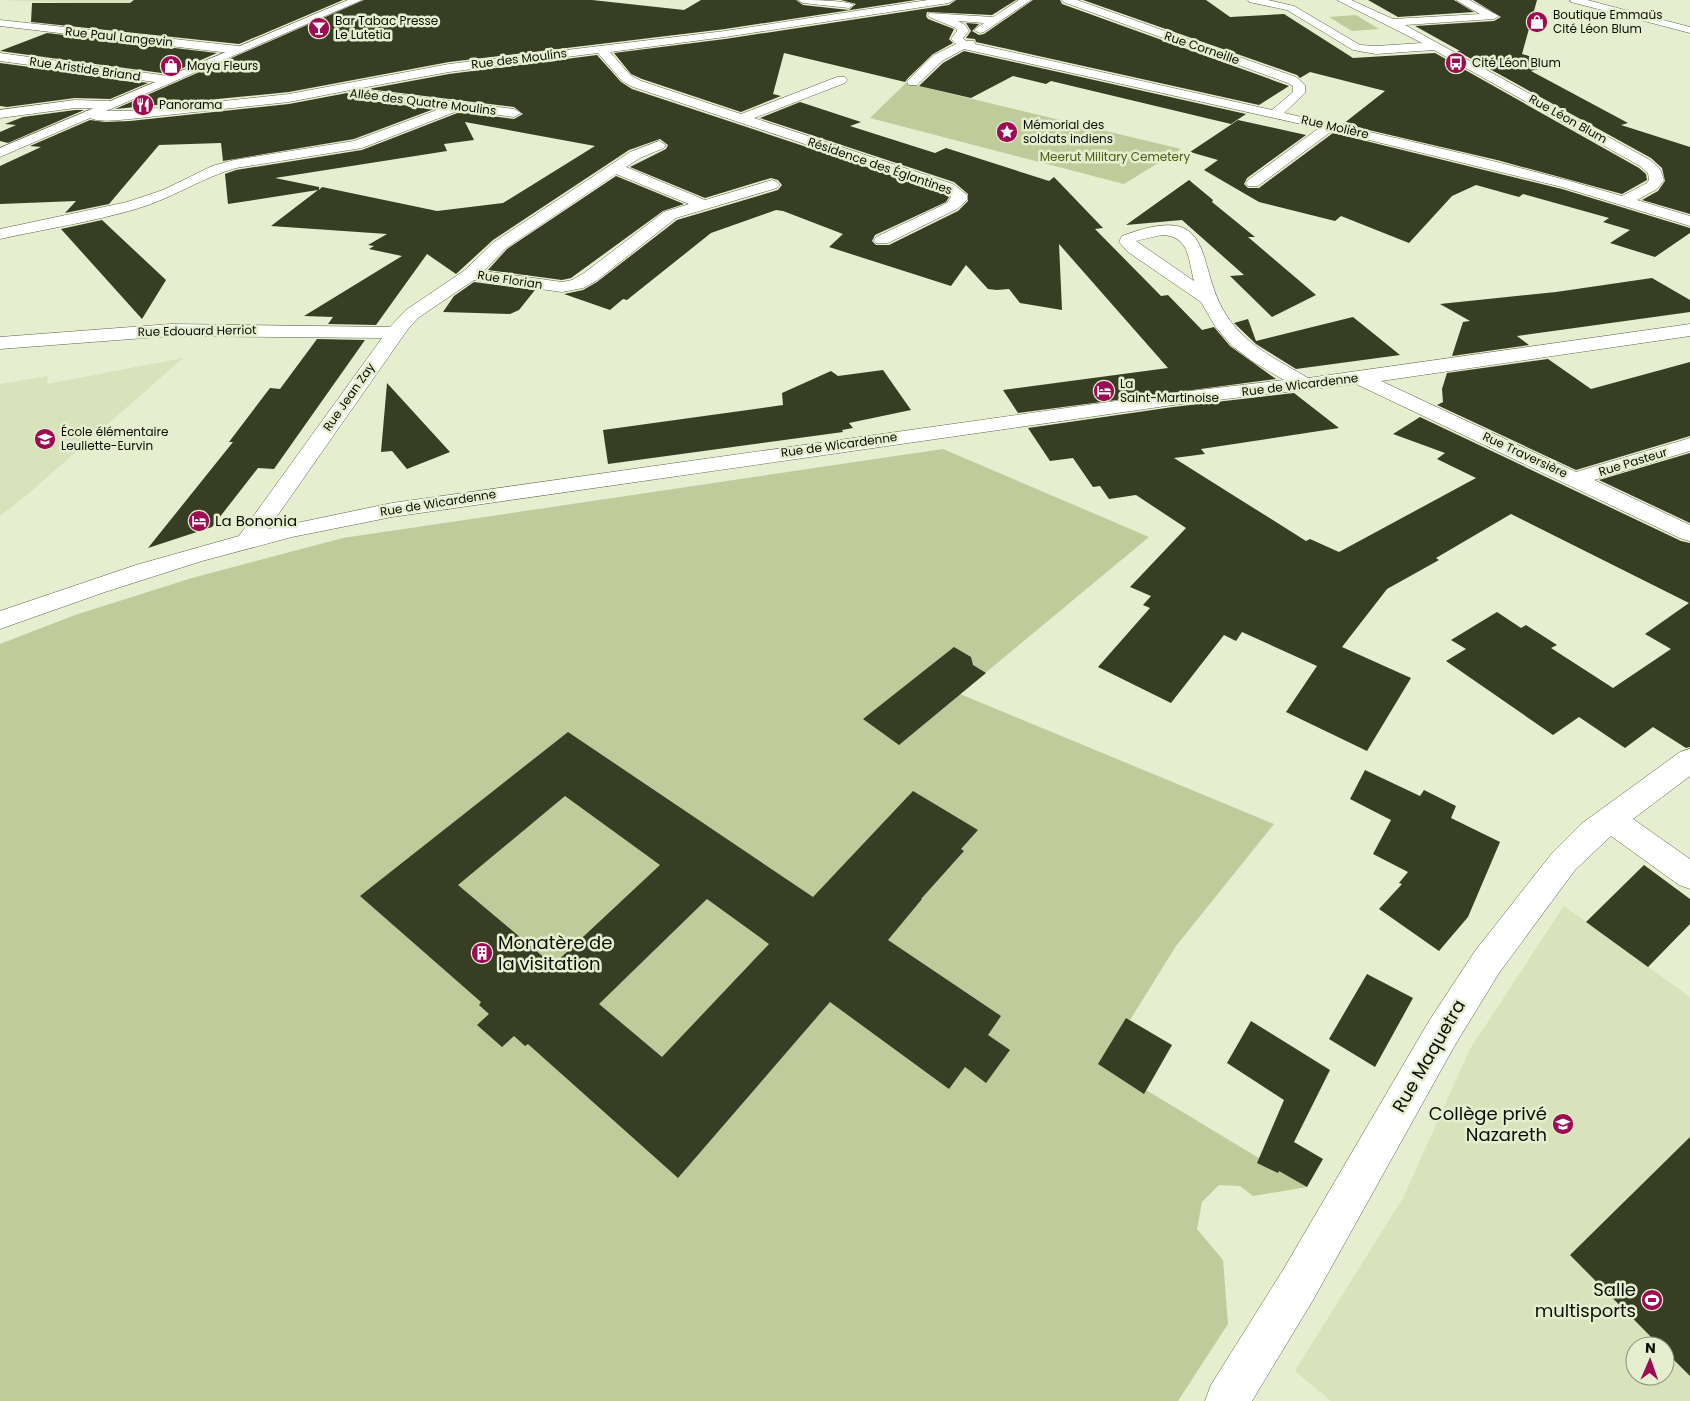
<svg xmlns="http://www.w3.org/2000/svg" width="1690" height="1401" font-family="Poppins,sans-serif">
<rect width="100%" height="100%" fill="#e5eece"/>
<path fill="#d8e2bb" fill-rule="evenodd" d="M0 0H223L177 7Z
M183 358 28 494 0 516V384L48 376 47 384Z
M1564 906 1690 997V1401H1331L1295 1371 1403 1198 1470 1049ZM1635 1346H1665V1376H1635Z"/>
<path fill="#bfcb9b" d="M1356 15 1379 29 1352 31 1329 17Z
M906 83 1181 149 1124 184 870 118Z
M943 449 1149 537 960 694 1274 824 1176 946 1130 1020 1126 1018 1146 1090 1307 1187 1253 1196 1240 1186 1219 1185 1202 1202 1197 1229 1223 1260 1228 1324 1178 1401H0V644L75 615 192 578 343 538Z"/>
<path fill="#373e23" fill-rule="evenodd" d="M134 0H343L239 44 31 22 32 3H130Z
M364 0H592L684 10 701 0H796L803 5 849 10 856 4 841 0H916L725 29 449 62 289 92 115 109Z
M956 0H1016L992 15 927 12 926 16 928 19 954 29 949 39 953 43 933 54 908 78 905 82 784 53 773 94 781 96 741 112 642 79 631 74 614 53 725 39 949 5Z
M1033 0H1060L1062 4 1289 86 1259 105 976 42 975 39 966 38 971 31 966 23 979 24 972 31 979 35 984 34Z
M1083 0H1206L1230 17 1284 14 1353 58 1435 53 1639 168 1646 174 1647 180 1622 194 1497 160 1343 124 1385 91 1310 72 1300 78 1297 75Z
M1368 0H1454L1474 12 1398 17Z
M1473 0H1537L1522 54 1555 64 1531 71 1628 123 1621 125 1690 147V214L1642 200 1658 191 1665 181 1662 168 1651 158 1457 51H1460L1415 26 1494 21 1501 17Z
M47 33 217 53 169 74 0 51Z
M964 51 1246 114 1231 124 1051 81 1046 84 1013 76 971 98 919 86 943 63Z
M597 55 621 82 632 89 942 192 949 197 946 202 875 235 872 241 876 245H889L958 211 968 201V194L954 182 760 118 800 102 861 122 850 126 935 153 946 148 1049 181 1054 177 1103 228 1095 229 1161 296 1168 295 1202 330 1214 327 1230 346 1276 379 1018 413 1003 390 1168 368 1059 244 1062 310 1020 303 1009 289 997 290 988 289 966 265 951 286 829 247 843 234 783 211 776 210 711 233 627 300 623 299 610 310 564 294 583 290 597 282 677 220 778 190 782 185 778 180 771 178 705 198 630 167 666 149 668 145 660 139 629 150 493 240 456 274 427 254 376 325 328 324 333 317 304 316 402 256 369 249 374 246 368 245 387 234 271 226 318 190 228 204 225 174 236 170 362 150 460 112 514 119 523 114 514 107 368 89 449 74ZM465 122 595 146 503 203 437 211 322 187 319 190V187L275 178 447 151 444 144 474 140Z
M0 63 148 83 110 99 75 98 7 107 0 106Z
M347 93 355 99 434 109 354 139 223 161 221 143 159 145 109 204 65 213 76 201 0 204V166L41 147 30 146 90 120 105 122 130 121 289 104Z
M75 110H84L8 143 0 141V132L16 125 5 124 23 117Z
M1238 120 1306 135 1247 178 1244 184 1248 188H1259L1333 133 1562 189 1690 228V233L1655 257 1610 243 1630 230 1603 222 1609 218 1523 194 1519 197 1476 185 1452 196 1409 243 1341 216 1335 221 1259 202 1204 170 1218 160 1190 152Z
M616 176 684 204 663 211 571 278 562 280 488 270 507 249Z
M1189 180 1213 200 1212 202 1255 237H1248L1316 295 1272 317 1230 276 1244 275 1182 220 1126 225Z
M102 220 166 280 142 319 61 229Z
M1652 278 1690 300V312L1517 336 1529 345 1452 356 1463 322 1470 321 1440 304 1556 292Z
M474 282 535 290 519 310 510 314 443 312 454 296Z
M1353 317 1400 355 1296 369 1256 344 1234 323 1248 319 1256 341Z
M317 339 365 340 274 469 258 468 212 527 148 548 233 442H229L270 388 280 389Z
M1548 359 1591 389 1690 362V436L1576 470 1437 405 1443 402 1442 389 1447 373Z
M883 370 911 410 849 423 853 428 842 430 843 432 608 464 603 430 783 405 782 393 831 371 838 376Z
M387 383 450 452 407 469 392 451 381 452Z
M1294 393 1339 428 1201 449 1205 454 1174 458 1306 541 1310 539 1339 552 1476 478 1437 459 1445 453 1393 434 1420 417 1681 541 1690 543V747L1686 748 1653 727 1625 748 1579 717 1553 735 1446 661 1466 649 1451 640 1497 612 1521 628 1526 625 1557 645 1551 648 1613 688 1671 649 1645 634 1689 603 1511 514 1436 558 1439 560 1387 589 1342 647 1411 678 1367 751 1286 712 1317 666 1242 632 1236 641 1224 635 1171 703 1098 667 1150 608 1143 605 1151 596 1130 587 1186 528 1136 495 1109 499 1100 486 1093 487 1073 458 1050 461 1028 428 1173 407Z
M1690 453V523L1599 480Z
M954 647 971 657 973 665 986 673 899 745 863 719Z
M568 732 813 897 913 791 978 830 961 849 964 851 921 899H922L888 940 1001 1016 988 1035 1010 1050 986 1083 965 1067 949 1089 830 1002 678 1178 528 1044 525 1046 514 1036 502 1047 477 1025 489 1014 479 1005 481 1002 360 896ZM565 796 660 865 553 965 458 885ZM707 899 769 944 662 1057 599 1004Z
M1365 770 1420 796 1424 790 1456 806 1451 818 1500 842 1468 917 1439 951 1379 909 1402 884 1399 883 1408 872 1373 854 1391 820 1350 799Z
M1644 865 1690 899V924L1648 967 1586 922Z
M1367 974 1413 998 1375 1067 1329 1039Z
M1126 1018 1172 1045 1144 1094 1098 1064Z
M1251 1021 1330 1070 1294 1142 1323 1159 1307 1187 1279 1171 1278 1173 1257 1163 1284 1100 1227 1063Z
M1690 1137V1376L1665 1351V1346H1660L1570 1255Z"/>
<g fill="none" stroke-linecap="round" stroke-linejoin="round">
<g stroke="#5c6347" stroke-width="1">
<path id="street" d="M798 0C811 0 845 0 854 5L849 8 803 3Z
M928 0H954L949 3 725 37 610 52 630 75 641 81 741 114 837 77H845L847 80 845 83 754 118 953 184 967 195V200L957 209 888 243H876L874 240 876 237 947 203 951 197 943 190 633 87 622 81 598 53 449 72 356 89 514 109 521 113 514 117 460 110 362 148 236 168C201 178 171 199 136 209 92 222 45 229 0 239V229L127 202 163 190 212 166 234 160 354 141 442 108 355 97 349 93 351 90 289 102 130 119C117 120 93 124 84 114L86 111H130L289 94 449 64 725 31Z
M1019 0H1031L984 32 980 33 974 30 984 23 958 21 964 24 969 31 963 38 966 41H974L975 44 1272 110 1293 92V86L1288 83 1063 2 1062 0H1077L1296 77 1305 85V93L1284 113C1397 138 1511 163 1622 196L1647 183 1649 180 1648 173 1640 166 1434 50 1376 54 1353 50 1287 10 1249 2 1248 0H1268L1294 6 1360 45 1376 46 1422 43 1337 0H1351L1393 19 1480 14 1456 0H1469L1499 16 1494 19 1405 25 1650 160 1660 169 1664 180 1657 189 1637 200 1690 216V226L1562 187 1332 131 1258 186H1248L1246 183 1248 180 1319 128 964 49 942 61 917 85H909L907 82 909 79 934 55 956 44 951 39 957 31 956 28 929 17 928 15 929 13 993 17Z
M0 20 238 46 244 50 238 54 0 26Z
M0 53 169 76 175 80 169 84 0 61Z
M75 100 110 101 117 105 110 109 75 108 0 118V110Z
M659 141 666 145 664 148 640 158 626 167 705 200 772 180 777 182 780 185 777 188 676 218 596 281 583 288 562 292 474 280 418 318 408 329 268 529 392 503 1173 393 1284 380 1252 361 1231 345 1215 326 1201 302 1128 252 1119 242 1122 236C1222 198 1192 268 1229 319 1248 347 1280 361 1308 378L1690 324V336L1381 381 1576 472 1690 438V451L1594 480 1690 525V541L1682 539 1356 384 1173 405 392 517 292 537 202 561 105 592 0 629V611L136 565 239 536 382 338 171 336 0 349V337L171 324 390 327 406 310 465 270 494 242 630 152ZM616 174 689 204 664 212 584 273 572 280 562 282 484 271 506 248ZM1162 235C1190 236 1188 259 1194 281L1136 241Z
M1690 749V776L1633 819 1690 859V889L1679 885 1611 836 1575 870 1499 973 1455 1045 1313 1300 1252 1401H1205L1211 1385 1283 1270 1429 1021 1475 951 1553 852 1581 824 1680 752Z"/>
</g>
<g stroke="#5c6347" stroke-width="1">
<path id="secondary" d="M348 0H362L0 157V148Z
M1570 0H1587L1690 27V33L1571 2Z"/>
</g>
<use href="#street" fill="#fff" fill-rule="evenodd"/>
<use href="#secondary" fill="#fff" fill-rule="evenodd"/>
</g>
<defs>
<g id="shop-disc" transform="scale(1.125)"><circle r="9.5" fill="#9e0b55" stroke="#e5eece"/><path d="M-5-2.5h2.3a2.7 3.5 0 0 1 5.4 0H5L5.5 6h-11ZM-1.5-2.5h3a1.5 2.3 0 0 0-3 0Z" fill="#fff"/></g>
<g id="bar-disc" transform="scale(1.125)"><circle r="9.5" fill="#9e0b55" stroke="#e5eece"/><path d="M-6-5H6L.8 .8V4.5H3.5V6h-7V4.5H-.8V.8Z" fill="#fff"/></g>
<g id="bus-disc" transform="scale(1.125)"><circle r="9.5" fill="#9e0b55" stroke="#e5eece"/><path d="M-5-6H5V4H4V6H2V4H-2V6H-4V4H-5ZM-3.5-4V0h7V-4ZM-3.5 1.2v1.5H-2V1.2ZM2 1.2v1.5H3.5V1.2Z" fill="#fff"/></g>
<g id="restaurant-disc" transform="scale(1.125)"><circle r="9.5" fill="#9e0b55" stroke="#e5eece"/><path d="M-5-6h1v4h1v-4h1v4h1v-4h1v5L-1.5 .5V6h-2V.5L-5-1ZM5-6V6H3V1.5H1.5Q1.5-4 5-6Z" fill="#fff"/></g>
<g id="sight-disc" transform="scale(1.125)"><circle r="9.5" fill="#9e0b55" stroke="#e5eece"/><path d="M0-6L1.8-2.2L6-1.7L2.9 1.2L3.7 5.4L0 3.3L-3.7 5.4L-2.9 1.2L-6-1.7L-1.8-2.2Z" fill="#fff"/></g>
<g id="hotel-disc" transform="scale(1.125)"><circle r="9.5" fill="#9e0b55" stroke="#e5eece"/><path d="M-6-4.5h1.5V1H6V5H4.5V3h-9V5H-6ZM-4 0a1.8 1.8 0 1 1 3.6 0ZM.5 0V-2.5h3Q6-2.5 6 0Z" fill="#fff"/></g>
<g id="school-disc" transform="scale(1.125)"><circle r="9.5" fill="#9e0b55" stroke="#e5eece"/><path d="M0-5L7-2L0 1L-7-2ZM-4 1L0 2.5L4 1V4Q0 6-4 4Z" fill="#fff"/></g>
<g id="building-disc" transform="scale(1.125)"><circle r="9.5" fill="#9e0b55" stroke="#e5eece"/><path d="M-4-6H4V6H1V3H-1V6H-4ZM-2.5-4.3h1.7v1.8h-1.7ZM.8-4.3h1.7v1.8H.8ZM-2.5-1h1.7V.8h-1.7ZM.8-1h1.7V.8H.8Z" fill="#fff"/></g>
<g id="stadium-disc" transform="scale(1.125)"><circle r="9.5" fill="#9e0b55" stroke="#e5eece"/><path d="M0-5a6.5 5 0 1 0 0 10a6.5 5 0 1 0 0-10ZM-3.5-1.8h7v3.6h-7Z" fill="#fff"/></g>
</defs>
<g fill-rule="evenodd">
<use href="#shop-disc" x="1537" y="22"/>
<use href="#bar-disc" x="319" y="28"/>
<use href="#bus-disc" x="1456" y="63"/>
<use href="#shop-disc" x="171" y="66"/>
<use href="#restaurant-disc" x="143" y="105"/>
<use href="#sight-disc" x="1007" y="132"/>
<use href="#hotel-disc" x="1104" y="391"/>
<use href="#school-disc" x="45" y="439"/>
<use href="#hotel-disc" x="199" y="521"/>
<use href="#building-disc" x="482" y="953"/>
<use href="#school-disc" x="1563" y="1124"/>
<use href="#stadium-disc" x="1652" y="1300"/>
</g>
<g text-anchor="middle" stroke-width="5" stroke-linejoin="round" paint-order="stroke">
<g font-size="12" fill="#0c0e05" stroke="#e5eece" text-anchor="start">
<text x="1553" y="19">Boutique Emmaüs<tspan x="1553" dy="14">Cité Léon Blum</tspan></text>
<text x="335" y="25">Bar Tabac Presse<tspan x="335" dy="14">Le Lutetia</tspan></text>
<text x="1472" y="67">Cité Léon Blum</text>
<text x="187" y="70">Maya Fleurs</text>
<text x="159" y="109">Panorama</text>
<text x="1023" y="129">Mémorial des<tspan x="1023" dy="14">soldats indiens</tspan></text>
<text x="1120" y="388">La<tspan x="1120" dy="14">Saint-Martinoise</tspan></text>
<text x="61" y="436">École élémentaire<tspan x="61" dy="14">Leuliette-Eurvin</tspan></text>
</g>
<g font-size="12" fill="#0c0e05" stroke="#e5eece">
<text transform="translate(119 37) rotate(6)" y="4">Rue Paul Langevin</text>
<text transform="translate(1202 48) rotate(19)" y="4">Rue Corneille</text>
<text transform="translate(519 59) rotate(-7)" y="4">Rue des Moulins</text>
<text transform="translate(85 69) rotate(8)" y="4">Rue Aristide Briand</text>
<text transform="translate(423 102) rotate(7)" y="4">Allée des Quatre Moulins</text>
<text transform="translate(1568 119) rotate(29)" y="4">Rue Léon Blum</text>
<text transform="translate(1335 127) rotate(13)" y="4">Rue Molière</text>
<text transform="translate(880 166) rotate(19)" y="4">Résidence des Églantines</text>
<text transform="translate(510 280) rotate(9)" y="4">Rue Florian</text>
<text transform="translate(197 331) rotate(-1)" y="4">Rue Edouard Herriot</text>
<text transform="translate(1300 385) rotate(-7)" y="4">Rue de Wicardenne</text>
<text transform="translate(349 397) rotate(-55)" y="4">Rue Jean Zay</text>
<text transform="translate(839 445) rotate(-8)" y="4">Rue de Wicardenne</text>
<text transform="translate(1525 455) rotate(25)" y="4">Rue Traversière</text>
<text transform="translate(1633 462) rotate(-17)" y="4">Rue Pasteur</text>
<text transform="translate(438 503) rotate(-9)" y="4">Rue de Wicardenne</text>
</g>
<g font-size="12" fill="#505d13" stroke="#e5eece">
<text x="1115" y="161">Meerut Military Cemetery</text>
</g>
<g font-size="15" fill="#0c0e05" stroke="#e5eece" text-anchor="start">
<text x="215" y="526">La Bononia</text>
</g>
<g font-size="18" fill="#0c0e05" stroke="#e5eece" text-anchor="end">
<text x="498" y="949" text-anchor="start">Monatère de<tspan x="498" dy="21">la visitation</tspan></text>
<text x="1547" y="1120">Collège privé<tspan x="1547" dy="21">Nazareth</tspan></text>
<text x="1636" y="1296">Salle<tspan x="1636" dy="21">multisports</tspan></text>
</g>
<g font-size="18" fill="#0c0e05" stroke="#e5eece">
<text transform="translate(1429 1056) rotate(-60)" y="6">Rue Maquetra</text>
</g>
</g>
<g transform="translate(1650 1361) rotate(2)"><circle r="24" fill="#e5eece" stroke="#8e947e"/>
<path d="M0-4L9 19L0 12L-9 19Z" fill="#9e0b55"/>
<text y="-8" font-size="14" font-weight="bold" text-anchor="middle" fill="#0c0e05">N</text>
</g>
</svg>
